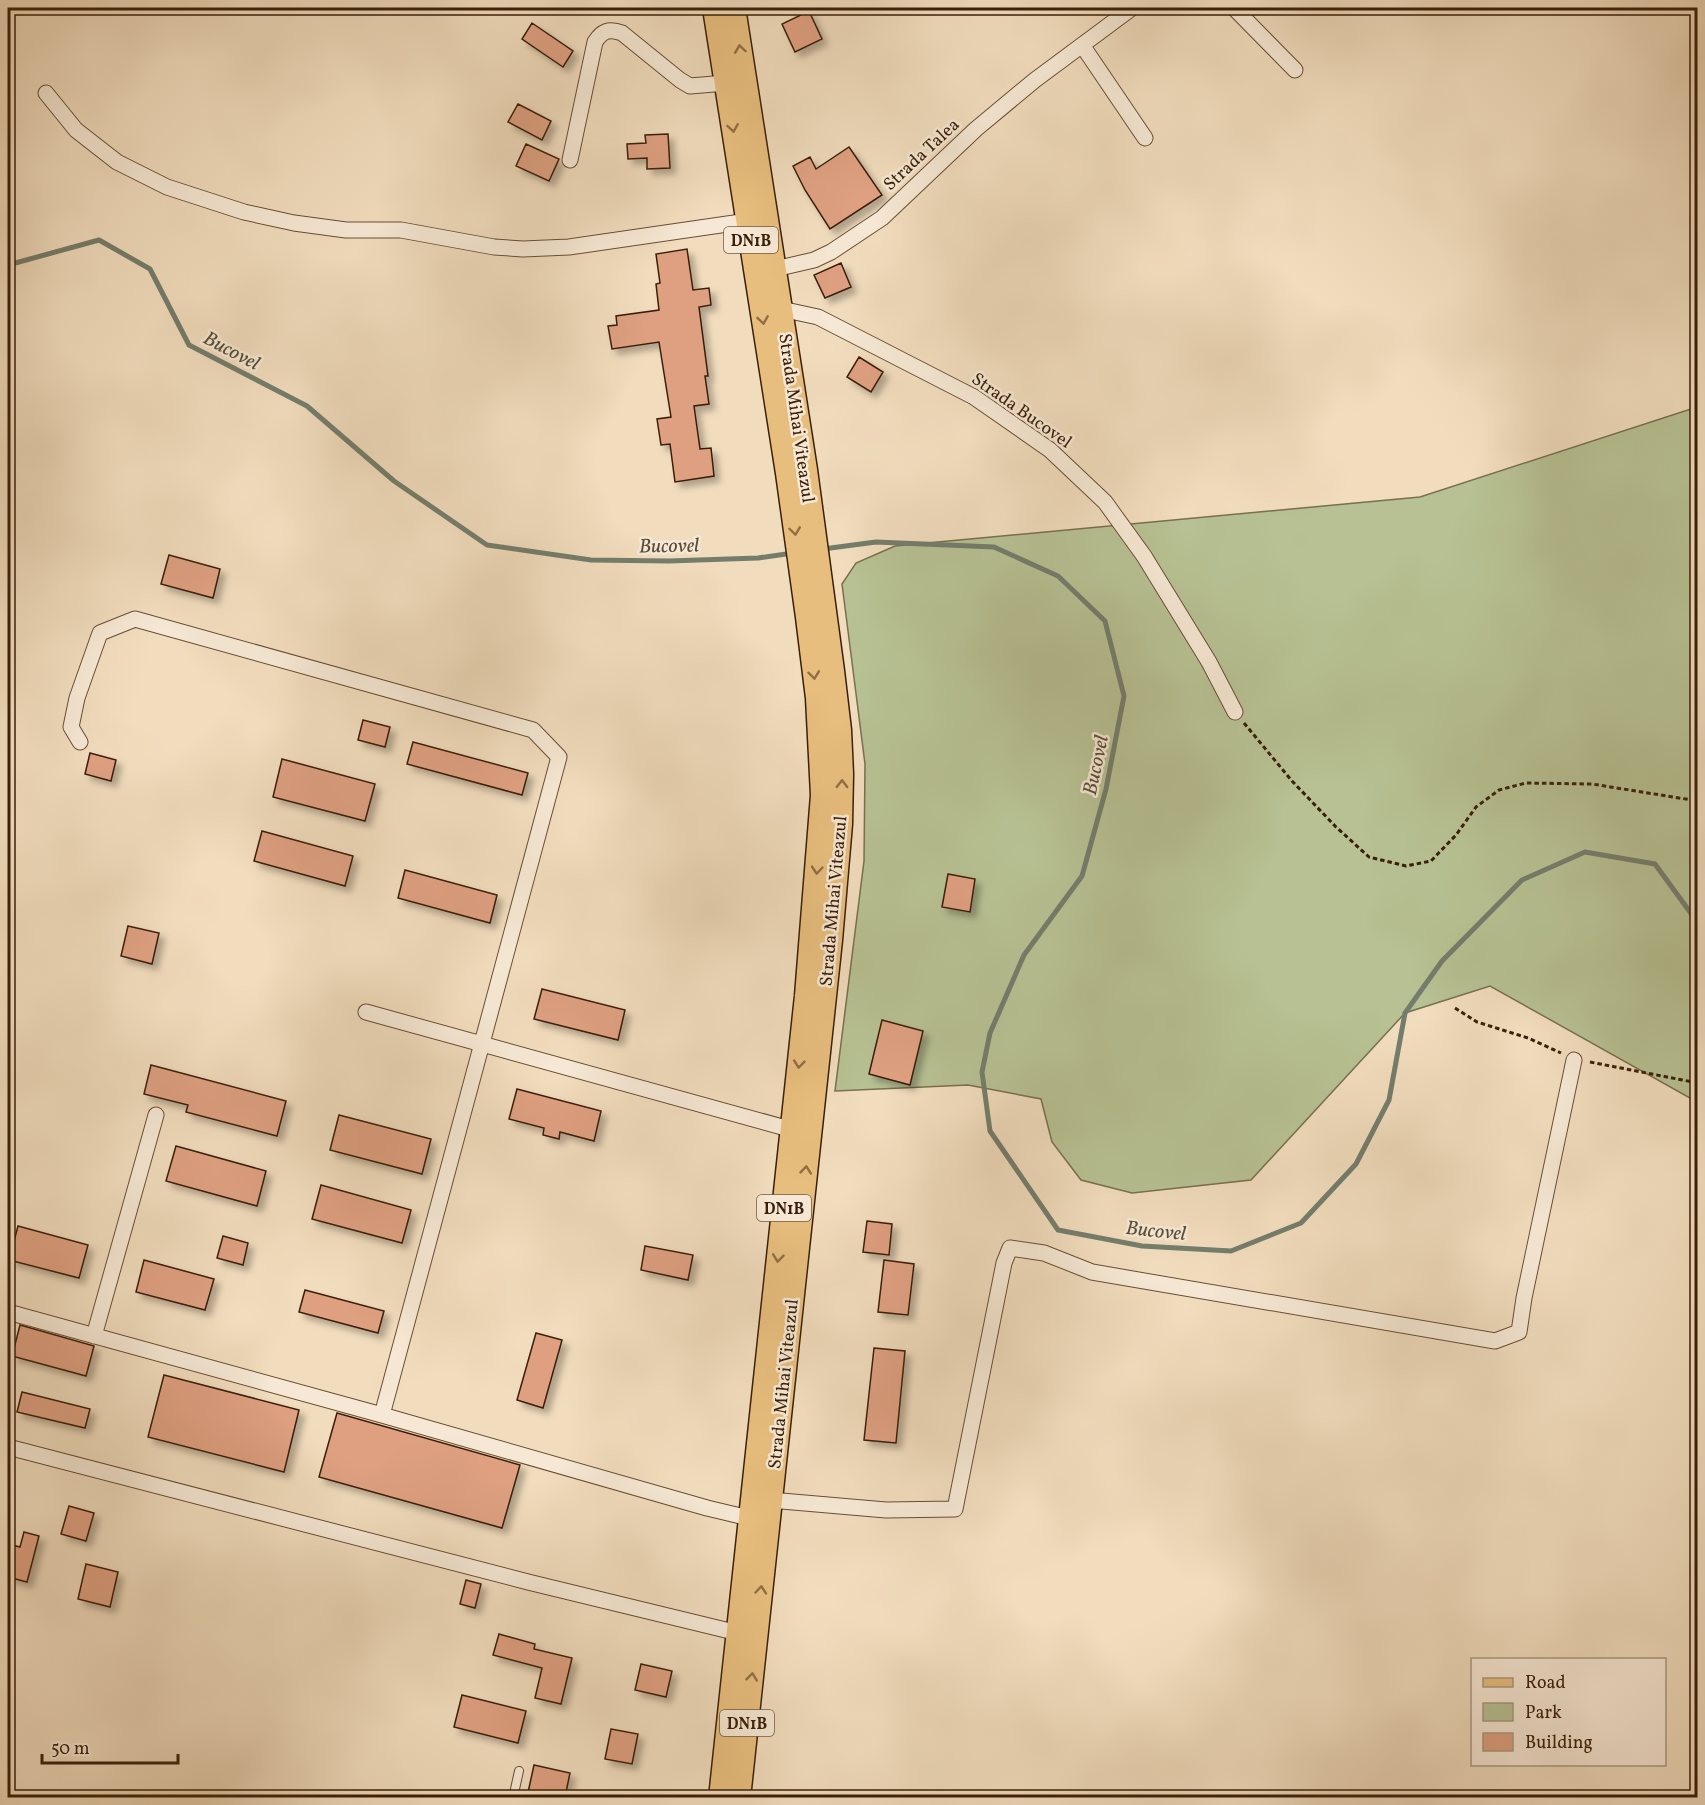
<svg xmlns="http://www.w3.org/2000/svg" width="1705" height="1805" font-family="Vollkorn,serif">
<defs>
<filter id="shadow"><feDropShadow dx="5.5" dy="5.5" stdDeviation="3" flood-color="#0004"/></filter>
</defs>
<rect width="100%" height="100%" fill="#f1dcbd"/>
<filter id="stains"><feTurbulence type="fractalNoise" baseFrequency=".00333" numOctaves="4"/><feColorMatrix values="0 0 0 0 .2 0 0 0 0 .09 0 0 0 0 .02 0 0 0 .5 -.17"/></filter>
<radialGradient id="worn" r=".72"><stop offset=".6" stop-color="#630" stop-opacity="0"/><stop offset="1" stop-color="#630" stop-opacity=".3"/></radialGradient>
<path fill="#b7c193" stroke="#78704e" stroke-width="1.5" d="M1697 407V1102L1490 986 1405 1013 1251 1180 1132 1193 1081 1180 1052 1142 1041 1099 968 1085 835 1091 864 861 865 764 842 584 856 563 895 546 1420 497Z"/>
<g fill="none" stroke-linecap="round" stroke-linejoin="round">
<path stroke="#747d6c" stroke-width="5" d="M8 265 99 240 150 269 189 345 307 406 394 481 487 545 591 560 669 561 758 558 793 553
M823 549 876 542 994 547 1058 576 1105 621 1124 696 1106 789 1082 876 1024 955 990 1033 982 1072 990 1131 1058 1230 1142 1246 1231 1251 1301 1223 1356 1164 1389 1100 1405 1013 1442 961 1522 880 1585 852 1655 864 1698 923"/>
</g>
<path fill="#dea081" stroke="#3a1f08" stroke-width="1.5" filter="url(#shadow)" d="M809 11 822 39 795 52 782 24Z
M532 23 573 51 563 67 522 39Z
M518 104 551 121 542 140 508 122Z
M668 134 670 168 647 169V158L628 159 627 144 646 143 645 135Z
M526 144 559 159 549 181 516 166Z
M849 147 882 195 830 229 805 190 793 166 810 157 816 169Z
M687 249 693 290 709 288 711 305 699 307 708 376H705L709 404 694 406 700 449 711 448 714 476 675 482 670 444 661 445 657 419 671 417 659 342 612 349 608 326 617 325 616 316 659 310 656 284 660 283 656 254Z
M841 263 851 287 825 298 814 275Z
M859 357 883 372 871 392 847 377Z
M169 555 220 569 213 598 161 584Z
M363 720 390 727 385 747 358 740Z
M413 742 528 773 522 795 407 764Z
M90 753 116 760 111 781 85 774Z
M282 759 375 784 365 821 273 797Z
M262 831 353 856 345 886 254 861Z
M405 870 497 895 490 923 398 898Z
M948 874 975 879 970 912 942 907Z
M128 926 159 933 152 964 121 956Z
M542 989 625 1010 618 1040 534 1019Z
M882 1020 923 1031 910 1085 869 1074Z
M151 1065 286 1101 277 1136 186 1112 188 1105 144 1094Z
M517 1089 601 1111 594 1141 560 1132 559 1139 543 1135 544 1128 509 1119Z
M339 1115 431 1139 422 1174 330 1150Z
M176 1146 266 1171 257 1206 166 1181Z
M321 1185 411 1210 402 1243 312 1219Z
M867 1221 892 1224 889 1255 863 1252Z
M18 1226 88 1245 79 1278 9 1260Z
M223 1236 248 1243 243 1265 217 1258Z
M645 1246 693 1255 688 1280 641 1270Z
M144 1260 214 1279 205 1310 136 1292Z
M884 1260 914 1264 908 1315 878 1312Z
M305 1290 384 1311 378 1333 299 1312Z
M20 1325 94 1346 86 1376 12 1356Z
M536 1333 562 1340 543 1408 517 1400Z
M874 1348 905 1351 896 1443 864 1440Z
M164 1375 299 1410 284 1472 148 1437Z
M22 1392 90 1409 85 1428 17 1412Z
M337 1413 520 1465 502 1528 319 1477Z
M69 1506 94 1513 86 1541 61 1534Z
M24 1532 39 1536 27 1582 8 1577V1544L20 1547Z
M86 1564 118 1572 110 1607 78 1599Z
M466 1580 481 1584 475 1608 460 1604Z
M499 1634 535 1644 534 1649 572 1658 561 1704 535 1698 542 1668 493 1655Z
M641 1664 672 1671 666 1697 635 1690Z
M462 1695 526 1711 518 1743 454 1727Z
M611 1729 638 1734 632 1764 605 1759Z
M534 1765 570 1773 565 1797H527Z"/>
<g fill="none" stroke-linecap="round" stroke-linejoin="round">
<g stroke="#684e35" stroke-width="10">
<path id="lane" d="M513 1798 519 1771"/>
</g>
<g stroke="#684e35" stroke-width="17">
<path id="street" d="M1234 8 1295 70
M1082 45 1145 138
M46 93 76 130 117 162 167 187 244 212 294 223 346 230H401L494 247 523 249 569 247 748 221
M570 160 595 42C602 31 609 28 622 33L680 80 690 86 726 83
M775 269 814 260 831 252 882 218 976 129 1035 80 1132 8
M781 309 818 317 974 397 1050 450 1105 502 1144 556 1209 662 1235 712
M80 742 71 727 77 698 100 633 135 619 533 730 559 757 382 1415
M366 1012 793 1130
M8 1312 382 1415 707 1508 749 1518
M94 1336 156 1115
M8 1447 528 1582 738 1633
M770 1500 886 1510 955 1509 1004 1263 1010 1248 1044 1253 1092 1272 1495 1341 1519 1332 1524 1298 1574 1060"/>
</g>
<g stroke="#3a1f08" stroke-width="25">
<path id="primary" d="M714 8 787 473 807 617 817 698 822 795 806 996 720 1798
M734 8 806 470 833 671 840 730 842 774 841 824 831 940 739 1798"/>
</g>
<path stroke="#3a1f08" stroke-width="3" stroke-dasharray="4.5 3" stroke-linecap="butt" d="M1244 723 1292 781 1336 827 1369 857 1406 866 1431 861 1456 835 1476 807 1499 790 1526 783 1592 784 1698 801
M1455 1008 1477 1022 1528 1038 1561 1053
M1590 1062 1698 1083"/>
<use href="#lane" stroke="#f6e8d4" stroke-width="8"/>
<use href="#street" stroke="#f6e8d4" stroke-width="15"/>
<use href="#primary" stroke="#e8be7e" stroke-width="22"/>
</g>
<defs><path id="oneway-chevron" d="M-2-3.5L2.5 0L-2 3.5" fill="none" stroke-width="1.6" stroke-linecap="round" stroke-linejoin="round" transform="scale(1.5)"/></defs>
<g stroke="#916e43">
<use href="#oneway-chevron" transform="translate(740 49) rotate(-98)"/>
<use href="#oneway-chevron" transform="translate(733 128) rotate(81)"/>
<use href="#oneway-chevron" transform="translate(763 320) rotate(81)"/>
<use href="#oneway-chevron" transform="translate(795 531) rotate(82)"/>
<use href="#oneway-chevron" transform="translate(814 675) rotate(83)"/>
<use href="#oneway-chevron" transform="translate(842 784) rotate(-89)"/>
<use href="#oneway-chevron" transform="translate(817 870) rotate(95)"/>
<use href="#oneway-chevron" transform="translate(799 1064) rotate(96)"/>
<use href="#oneway-chevron" transform="translate(806 1170) rotate(-84)"/>
<use href="#oneway-chevron" transform="translate(778 1258) rotate(97)"/>
<use href="#oneway-chevron" transform="translate(761 1590) rotate(-85)"/>
<use href="#oneway-chevron" transform="translate(752 1677) rotate(-84)"/>
</g>
<g text-anchor="middle" stroke-width="5" stroke-linejoin="round" paint-order="stroke">
<g fill="#f6e8d4" stroke="#725b45" stroke-width="1.5">
<rect x="724" y="227" width="54" height="26" rx="4.5"/>
<rect x="757" y="1195" width="54" height="26" rx="4.5"/>
<rect x="720" y="1710" width="54" height="26" rx="4.5"/>
</g>
<g font-size="16" font-weight="bold" fill="#3a1f08">
<text x="751" y="246">DN1B</text>
<text x="784" y="1214">DN1B</text>
<text x="747" y="1729">DN1B</text>
</g>
<g font-size="18" fill="#3a1f08" stroke="#f6e8d4">
<text transform="translate(921 154) rotate(-43)" y="6">Strada Talea</text>
<text transform="translate(1022 410) rotate(35)" y="6">Strada Bucovel</text>
<text transform="translate(797 418) rotate(82)" y="6">Strada Mihai Viteazul</text>
<text transform="translate(833 901) rotate(-85)" y="6">Strada Mihai Viteazul</text>
<text transform="translate(783 1384) rotate(-84)" y="6">Strada Mihai Viteazul</text>
</g>
<g font-size="20" font-style="italic" fill="#574e3a" stroke="#f6e8d4">
<text transform="translate(232 350) rotate(28)" y="7">Bucovel</text>
<text transform="translate(669 545) rotate(-1)" y="7">Bucovel</text>
<text transform="translate(1095 765) rotate(-78)" y="7">Bucovel</text>
<text transform="translate(1156 1230) rotate(6)" y="7">Bucovel</text>
</g>
</g>
<rect width="1705" height="1805" fill="none" stroke="#f1dcbd" stroke-width="30"/>
<rect x="9" y="9" width="1687" height="1787" fill="none" stroke="#3a1f08" stroke-width="3"/>
<rect x="15" y="15" width="1675" height="1775" fill="none" stroke="#3a1f08" stroke-width="1.5"/>
<rect x="1471" y="1658" width="195" height="108" fill="#f6e8d4" stroke="#ab9882" stroke-width="1.5"/>
<rect x="1483" y="1678" width="30" height="9" fill="#e8be7e" stroke="#ab9882" stroke-width="1.5"/>
<text x="1525" y="1688" font-size="18" fill="#3a1f08">Road</text>
<rect x="1483" y="1703" width="30" height="18" fill="#b7c193" stroke="#ab9882" stroke-width="1.5"/>
<text x="1525" y="1718" font-size="18" fill="#3a1f08">Park</text>
<rect x="1483" y="1733" width="30" height="18" fill="#dea081" stroke="#ab9882" stroke-width="1.5"/>
<text x="1525" y="1748" font-size="18" fill="#3a1f08">Building</text>
<path d="M42 1754v9h136v-9" fill="none" stroke="#3a1f08" stroke-width="3"/>
<text x="51" y="1754" font-size="18" fill="#3a1f08" stroke="#f6e8d4" stroke-width="4.5" paint-order="stroke">50 m</text>
<rect width="100%" height="100%" filter="url(#stains)"/>
<rect width="100%" height="100%" fill="url(#worn)"/>
</svg>
